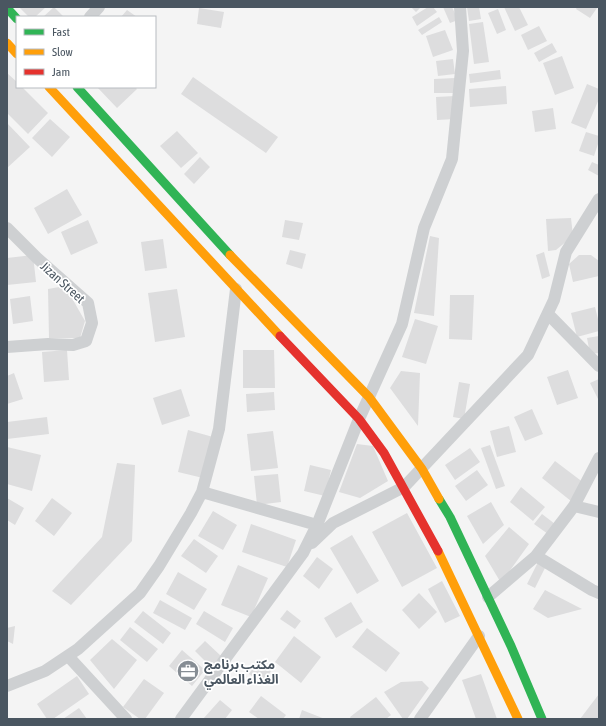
<svg xmlns="http://www.w3.org/2000/svg" width="606" height="726" font-family="'Asap Condensed','Noto Sans Arabic',sans-serif">
<rect width="100%" height="100%" fill="#f4f4f4"/>
<path fill="#ddddde" d="M19 7H46L35 17H29Z
M54 7 64 17H43Z
M411 7H421L416 12Z
M428 7H433L437 12 417 26 412 17Z
M443 7H452L458 20 450 23Z
M467 7H479L481 19 469 21Z
M504 7H519L528 25 515 31Z
M577 7H595L597 8 590 18 576 9Z
M199 8 224 12 221 28 197 24Z
M498 9 506 30 497 34 488 13Z
M127 10 137 17H121Z
M439 17 442 22 422 35 418 30Z
M483 22 489 62 474 64 469 24Z
M539 26 547 41 528 50 521 35Z
M445 30 453 50 433 57 426 36Z
M552 43 557 52 539 62 534 53Z
M562 56 574 88 555 95 543 63Z
M453 59 455 74 438 76 436 61Z
M500 70 501 79 470 83 469 74Z
M7 73 17 82V87H22L48 113 28 134 7 113Z
M193 77 278 137 266 153 181 94Z
M455 78V93H434V79Z
M587 84 599 89V99L586 129 571 123Z
M506 86 507 104 470 107 469 89Z
M97 87H135L137 89 117 108Z
M455 96V119L437 120 436 97Z
M553 108 556 129 535 132 532 111Z
M50 119 70 137 52 157 32 138Z
M7 123 30 147 7 168Z
M177 131 198 153 181 168 160 146Z
M586 132 599 136V141L594 156 579 151Z
M200 157 210 167 194 184 184 174Z
M592 162 599 165V176L588 170Z
M67 189 82 215 48 234 34 208Z
M571 218 573 236 556 250 548 251 546 219Z
M88 220 98 243 71 255 61 232Z
M285 220 303 223 299 240 282 237Z
M430 236 439 238 434 316 414 313Z
M163 239 167 268 145 271 141 242Z
M290 250 306 254 302 269 286 264Z
M544 252 550 276 542 279 536 255Z
M33 255 36 282 7 285V258Z
M579 255H591L599 261V276L573 282 569 264Z
M65 286 85 321 80 338H49L48 289Z
M177 289 185 337 155 342 148 293Z
M450 295H474L472 340 449 339Z
M30 296 33 321 13 324 10 299Z
M595 307 599 323V331L577 337 571 313Z
M415 319 438 326 426 364 402 357Z
M599 336V353L590 354 587 338Z
M67 350 69 380 44 382 42 352Z
M243 350H274L275 388H243Z
M568 370 578 398 557 405 547 377Z
M401 371 420 373 418 426 390 388Z
M14 373 23 399 7 404V376Z
M599 379V401L590 383Z
M459 382 470 384 464 419 453 417Z
M181 389 190 416 162 425 153 398Z
M274 392 275 410 247 412 246 394Z
M532 409 543 434 525 441 514 417Z
M47 417 49 434 7 439V422Z
M509 426 516 452 497 457 490 431Z
M188 430 213 437 203 478 178 472Z
M273 431 278 468 251 471 247 434Z
M357 444 373 446 388 481 360 498 339 492Z
M490 445 505 486 496 489 481 448Z
M7 447 41 455 32 491 7 484Z
M470 448 480 462 455 480 445 465Z
M555 461 584 483 571 501 542 478Z
M117 463 135 465 132 541 71 605 52 591 102 537Z
M310 465 331 470 325 496 304 491Z
M477 470 488 485 466 501 455 486Z
M278 474 281 502 257 505 254 476Z
M521 487 545 507 533 521 510 502Z
M7 498 24 508 15 525 7 520Z
M52 498 72 513 54 536 35 521Z
M491 502 504 525 483 544 467 516Z
M213 511 237 525 223 550 198 536Z
M407 513 437 568 402 587 372 532Z
M542 514 555 524 548 534 534 524Z
M251 524 296 540 287 567 242 552Z
M509 527 529 544 501 583 485 556Z
M352 535 379 581 357 594 330 548Z
M194 539 218 556 206 573 181 556Z
M317 557 333 569 319 589 303 576Z
M538 562 546 566 535 588 527 584Z
M238 565 268 578 251 617 221 605Z
M178 572 207 589 194 610 166 594Z
M442 581 460 616 445 623 428 589Z
M545 590 582 609 548 618 533 609Z
M419 593 437 612 419 629 402 610Z
M160 600 192 618 185 630 153 613Z
M351 602 363 622 336 638 324 618Z
M287 610 301 621 295 629 280 619Z
M143 611 171 633 163 644 134 622Z
M204 611 233 628 225 642 196 624Z
M15 626 13 644 7 641V628Z
M130 627 158 649 147 662 120 640Z
M367 628 400 653 386 672 352 647Z
M294 636 321 657 301 683 275 662Z
M112 639 137 660 114 689 90 660Z
M205 641 221 656 211 667 195 651Z
M182 650 205 670 192 686 169 666Z
M257 662 271 671 263 683 249 674Z
M481 674 497 719H476L462 680Z
M77 676 89 694 53 719H47L37 704Z
M144 679 164 693 145 719H140L123 707Z
M422 681 429 688 407 719H403L384 692 401 682Z
M599 694V719H580Z
M261 696 286 715 283 719H259L249 712Z
M376 697 391 715 386 719H351L350 717Z
M220 700 232 710 225 719H203Z
M79 708 87 719H63Z
M302 710 325 719H299Z"/>
<g fill="none" stroke-linecap="round" stroke-linejoin="round">
<path stroke="#ced0d2" stroke-width="12" d="M90 17 99 7
M7 228 37 258 88 303 92 323 86 341 73 345 48 344 7 347
M548 314 599 366
M202 492 317 525
M574 506 599 512
M312 543 333 523 404 487 528 355 554 300 566 252 599 199
M536 556 592 590 599 593
M488 597 536 556 574 506 599 458
M68 656 126 719
M7 686 45 671 78 649 140 593 159 566 191 513 202 492 219 429 236 289
M181 719 303 553 317 525 359 419 402 324 424 228 452 159 463 51 460 7
M420 719 479 636"/>
<path stroke="#30b455" stroke-width="9" d="M7 8 17 19
M77 87 230 255
M439 499 450 517 511 646 542 719"/>
<path stroke="#ff9f0a" stroke-width="9" d="M7 43 17 54
M49 87 280 336
M230 255 369 397 422 469 439 499
M438 551 518 719"/>
<path stroke="#e5322d" stroke-width="9" d="M280 336 359 419 384 453 438 551"/>
</g>
<defs>
<g id="office-disc" transform="scale(1.15)"><circle r="9.5" fill="#868d94" stroke="#fff"/><path d="M-6-3h4V-5.5h4V-3h4V5H-6ZM-1-4.5V-3h2v-1.5ZM-6 0V1H6V0Z" fill="#fff"/></g>
</defs>
<g fill-rule="evenodd">
<use href="#office-disc" x="188" y="671"/>
</g>
<g text-anchor="middle" stroke-width="3.5" stroke-linejoin="round" paint-order="stroke">
<g font-size="13" fill="#4a5661" stroke="#fff">
<text transform="translate(63 282) rotate(42)" y="5">Jizan Street</text>
</g>
<g font-size="13" font-weight="bold" fill="#4a5661" stroke="#fff" text-anchor="start">
<text x="204" y="669">مكتب برنامج<tspan x="204" dy="15">الغذاء العالمي</tspan></text>
</g>
</g>
<rect width="606" height="726" fill="none" stroke="#4a5661" stroke-width="16"/>
<rect x="16" y="16" width="140" height="72" fill="#ffffff" stroke="#b7bbc0"/>
<rect x="24" y="29" width="20" height="6" fill="#30b455" stroke="#b7bbc0"/>
<text x="52" y="36" font-size="12" fill="#4a5661">Fast</text>
<rect x="24" y="49" width="20" height="6" fill="#ff9f0a" stroke="#b7bbc0"/>
<text x="52" y="56" font-size="12" fill="#4a5661">Slow</text>
<rect x="24" y="69" width="20" height="6" fill="#e5322d" stroke="#b7bbc0"/>
<text x="52" y="76" font-size="12" fill="#4a5661">Jam</text>
</svg>
